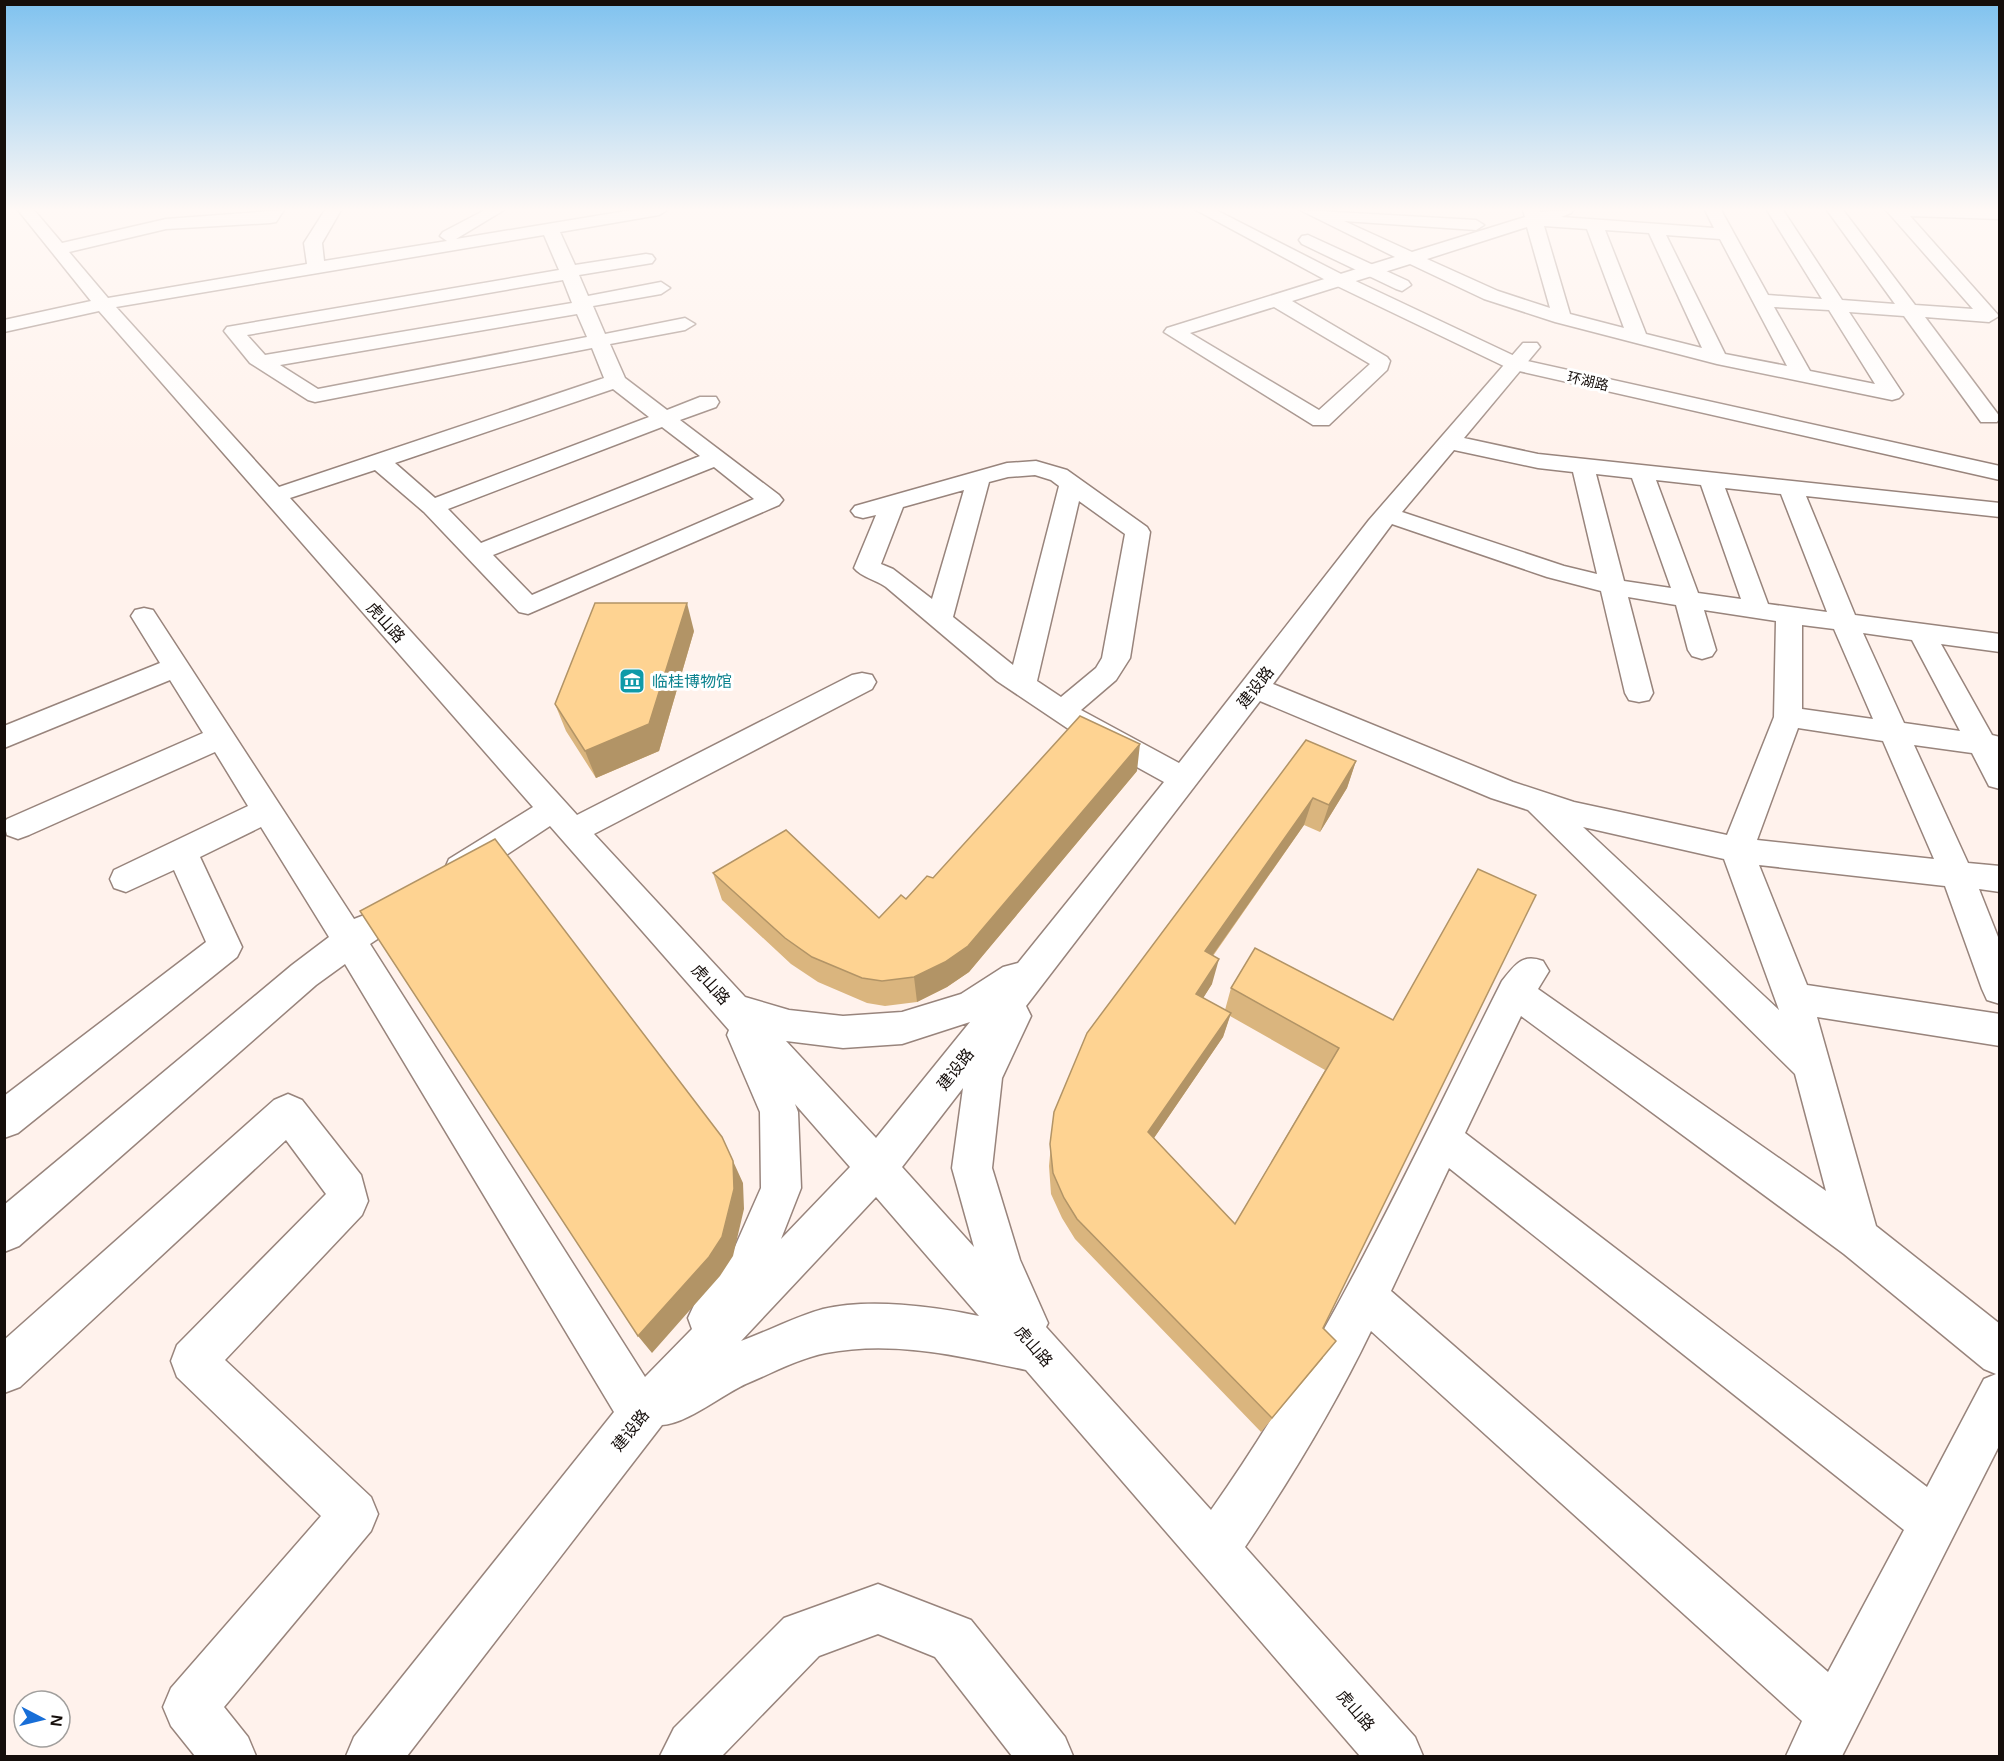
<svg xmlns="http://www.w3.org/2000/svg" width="2004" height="1761" font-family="Arial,'Noto Sans SC',sans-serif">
<rect width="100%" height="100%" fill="#fff2ec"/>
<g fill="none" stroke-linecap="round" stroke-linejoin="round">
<g stroke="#98847c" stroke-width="3">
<path id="minor" d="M18 210H34L62 243 166 219 284 210 276 222 270 223 166 229 69 252 108 298 307 264 304 243 325 210H341L322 243 324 261 447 241 440 236 443 232 485 210H504L456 239 632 210H667L659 215 560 232 575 265 646 254 652 255 655 259 652 263 579 275 588 296 661 282 670 288 661 294 593 306 605 334 685 318 695 324 685 330 610 344 625 378 667 410 700 397H716L719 402 716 407 680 420 779 495 783 500 779 505 528 614 519 612 424 512 375 470 290 498 577 815 852 675 862 673 872 675 876 682 872 689 594 834 745 997 789 1010 843 1016 902 1012 961 994 1003 967 1018 963 1164 782 1070 730 997 681 886 587C876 580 861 577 854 568L876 515 863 518 855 516 851 511 855 506 1007 463 1036 461 1067 470 1147 527 1150 532 1130 658 1116 680 1081 710 1179 763 1369 520 1523 343H1537L1540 347 1464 438 1538 454 2000 503V517L1806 496 1855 615 2000 634V652L1941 644 1992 735 2000 737V789L1989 786 1972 753 1914 745 1968 863 2000 866V892L1979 889 2000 942V1004L1987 1000 1982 989 1945 886 1759 865 1807 985 2000 1014V1046L1817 1017 1876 1226 2000 1324V1444L1842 1756H1786L1802 1721 1371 1331C1335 1406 1291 1478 1245 1547L1415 1737 1423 1756H1360L1026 1370C960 1356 893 1340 826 1353 800 1358 772 1373 748 1383 724 1393 687 1424 662 1425L407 1756H346L354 1737 614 1412 345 964 316 985 19 1246 4 1252V1205L292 965 329 937 261 827 200 857 242 947 237 957 18 1133 4 1138V1096L206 942 174 870 126 892 114 888 110 879 114 870 248 806 215 752 29 835 18 839 7 835 4 823 7 819 203 733 170 680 4 748V726L160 663 131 616 135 610 144 608 153 610 354 919 367 914 379 918 384 928 379 938 370 944 645 1377 692 1329 688 1318 695 1303 734 1249 761 1188 760 1112 727 1035 729 1030 550 826 473 877 461 881 449 877 445 868 449 859 533 807 99 311 4 332V320L91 301ZM544 235 559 270 227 327 224 331 250 363 308 400 315 402 592 348 604 378 279 487 116 307ZM563 280 572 303 265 355 247 335ZM577 314 587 337 318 389 280 365ZM613 389 649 417 435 498 395 463ZM662 427 700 456 481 543 448 509ZM1454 450 1538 468 1573 472 1597 574 1564 566 1402 512ZM714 467 754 499 532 595 493 555ZM1596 474 1632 478 1671 588 1624 581ZM1035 475 1051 480 1059 486 1013 665 953 617 989 482 1008 477ZM1656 480 1701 485 1741 599 1698 593ZM1725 488 1781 494 1827 612 1768 604ZM964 490 932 599 893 569 881 564 903 507ZM1079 501 1125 534 1102 658 1096 668 1061 697 1037 681ZM1392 524 1547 577 1601 591 1625 693 1629 700 1639 702 1649 700 1653 693 1628 597 1676 605 1688 650 1692 656 1702 659 1712 656 1716 650 1704 610 1776 621 1774 717 1727 835 1574 802 1513 782 1273 684ZM1802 625 1834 629 1873 719 1802 709ZM1863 633 1912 640 1960 731 1904 723ZM1260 701 1491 798 1528 810 1795 1074 1826 1191 1538 989 1549 971 1543 961C1522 953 1515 965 1502 981 1411 1161 1328 1345 1211 1510L1046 1327 1048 1323 1020 1260 992 1168 1002 1078 1031 1016 1026 1006ZM1798 728 1883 741 1934 859 1757 840ZM1583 827 1724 859 1779 1010ZM1521 1016 1844 1254 1984 1369 1996 1374 1984 1379 1927 1487 1465 1133ZM970 1022 876 1138 786 1041 843 1048 902 1044ZM963 1088 952 1168 974 1247 902 1167ZM795 1104 850 1167 781 1239 801 1188 798 1112ZM1449 1168 1904 1530 1828 1672 1391 1291ZM876 1197 979 1316C934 1306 868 1298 823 1309 795 1317 768 1331 741 1341Z
M1300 210 1476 220 1484 225 1476 230 1344 221 1412 252 1525 217 1523 210H1539L1540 212 1573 210 1571 213 1561 217 1714 228 1705 210H1721L1768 295 1822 299 1767 210H1783L1842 300 1895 304 1827 210H1843L1915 305 1973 309 1886 210H2000V219L1910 216 1999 316 1989 322 1925 317 2000 417 1997 422H1981L1904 316 1849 312 1903 394 1899 398 1892 400 1717 364 1555 322 1484 299 1410 264 1292 301 1387 357 1390 361 1387 370 1329 425H1313L1164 332 1167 328 1395 257ZM1544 226 1587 229 1624 328 1570 314ZM1527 227 1550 308 1498 291 1427 259ZM1605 230 1649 233 1702 348 1646 334ZM1666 235 1720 239 1787 366 1725 354ZM1274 307 1370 364 1319 410 1190 333ZM1774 307 1829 310 1875 384 1810 371Z
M288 1094 302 1100 361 1175 368 1201 362 1215 225 1360 371 1497 378 1514 371 1531 224 1707 248 1737 256 1756H195L171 1726 163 1707 171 1688 321 1516 177 1377 171 1361 177 1345 326 1194 286 1140 20 1387 4 1393V1340L274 1100Z
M878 1584 971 1620 1065 1737 1073 1756H1012L935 1657 878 1634 819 1656 722 1756H660L674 1728 784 1618Z"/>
</g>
<g stroke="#98847c" stroke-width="3">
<path id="major" d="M1196 210H1216L1345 276 1523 360 2000 466V480L1510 369 1333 284Z
M1308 235 1408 281 1411 285 1402 291 1396 289 1302 244 1299 240 1302 236Z"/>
</g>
<use href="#minor" fill="#fff" fill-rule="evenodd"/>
<use href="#major" fill="#fff" fill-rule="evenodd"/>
</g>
<path fill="#dab57e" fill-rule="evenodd" d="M694 631 659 751 596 778 566 731 555 704Z
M1306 740 1356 761 1347 788 1320 832 1304 825 1213 956 1212 984 1203 998 1225 1010 1231 988 1393 1020 1323 1328V1358L1261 1432 1075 1239 1062 1218 1051 1194 1049 1166 1054 1112ZM1230 1016 1325 1070 1235 1224 1154 1138 1223 1037Z
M1137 771 969 972 947 987 917 1002 885 1006 867 1003 818 982 791 964 722 900 713 873 879 918 933 878Z"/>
<path fill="#b29466" d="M687 603 694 631 659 751 596 778 585 751Z
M1140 744 1137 771 969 972 947 987 917 1002 914 977Z
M1356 761 1347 788 1320 832 1329 805Z
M1313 798 1304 825 1198 976 1205 951Z
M1219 959 1212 984 1190 1019 1196 994Z
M1231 1013 1223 1037 1143 1154 1148 1132Z
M733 1161 743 1183 744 1209 733 1256 720 1276 652 1353 638 1336Z"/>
<path fill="#fed392" stroke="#b29466" stroke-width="1.5" d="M595 603H687L649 724 585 751 555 704Z
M1080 716 1140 744 968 946 945 962 914 977 882 981 862 978 812 957 785 938 713 873 786 830 879 918 901 895 906 899 927 876 933 878Z
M1306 740 1356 761 1329 805 1313 798 1205 951 1219 959 1196 994 1231 1013 1148 1132 1235 1224 1339 1048 1231 988 1255 948 1393 1020 1478 869 1536 895 1323 1328 1336 1341 1272 1418 1077 1219 1064 1198 1053 1173 1050 1144 1054 1112 1087 1033Z
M495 839 722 1137 733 1161 734 1189 722 1237 709 1257 638 1336 360 911Z"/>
<linearGradient id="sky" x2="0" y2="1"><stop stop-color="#7fc2ef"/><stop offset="0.46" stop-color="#fff9f6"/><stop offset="1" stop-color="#fff9f6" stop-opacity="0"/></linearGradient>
<rect width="2004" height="456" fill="url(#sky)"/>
<defs>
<g id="museum-square" transform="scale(1.35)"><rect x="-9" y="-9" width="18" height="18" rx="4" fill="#0f9aa8" stroke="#fff"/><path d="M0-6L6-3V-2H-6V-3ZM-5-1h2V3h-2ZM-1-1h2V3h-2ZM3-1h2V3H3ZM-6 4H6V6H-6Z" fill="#fff"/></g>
</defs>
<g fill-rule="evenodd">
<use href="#museum-square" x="632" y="681"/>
</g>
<g text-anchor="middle" stroke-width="6" stroke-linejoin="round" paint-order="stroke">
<g font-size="14" fill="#150e0b" stroke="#fff">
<text transform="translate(1588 381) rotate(13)" y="5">环湖路</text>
</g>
<g font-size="16" fill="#150e0b" stroke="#fff">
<text transform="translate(386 622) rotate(48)" y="6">虎山路</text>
<text transform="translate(1255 687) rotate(-52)" y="6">建设路</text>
<text transform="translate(711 984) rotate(48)" y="6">虎山路</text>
<text transform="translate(955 1069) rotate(-52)" y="6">建设路</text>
<text transform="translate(1034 1346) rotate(49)" y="6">虎山路</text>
<text transform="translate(630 1430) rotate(-51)" y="6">建设路</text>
<text transform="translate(1356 1710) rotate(49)" y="6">虎山路</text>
</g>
<g font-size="16" fill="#0d838f" stroke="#fff" text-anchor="start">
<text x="652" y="687">临桂博物馆</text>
</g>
</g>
<rect width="2004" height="1761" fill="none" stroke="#150e0b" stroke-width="12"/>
<g transform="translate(42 1719) rotate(97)"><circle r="28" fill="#ffffff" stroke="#a19f9d" stroke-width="1.5"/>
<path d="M0-4.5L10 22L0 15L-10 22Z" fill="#186ed7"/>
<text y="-9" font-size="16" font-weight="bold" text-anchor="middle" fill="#150e0b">N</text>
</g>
</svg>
